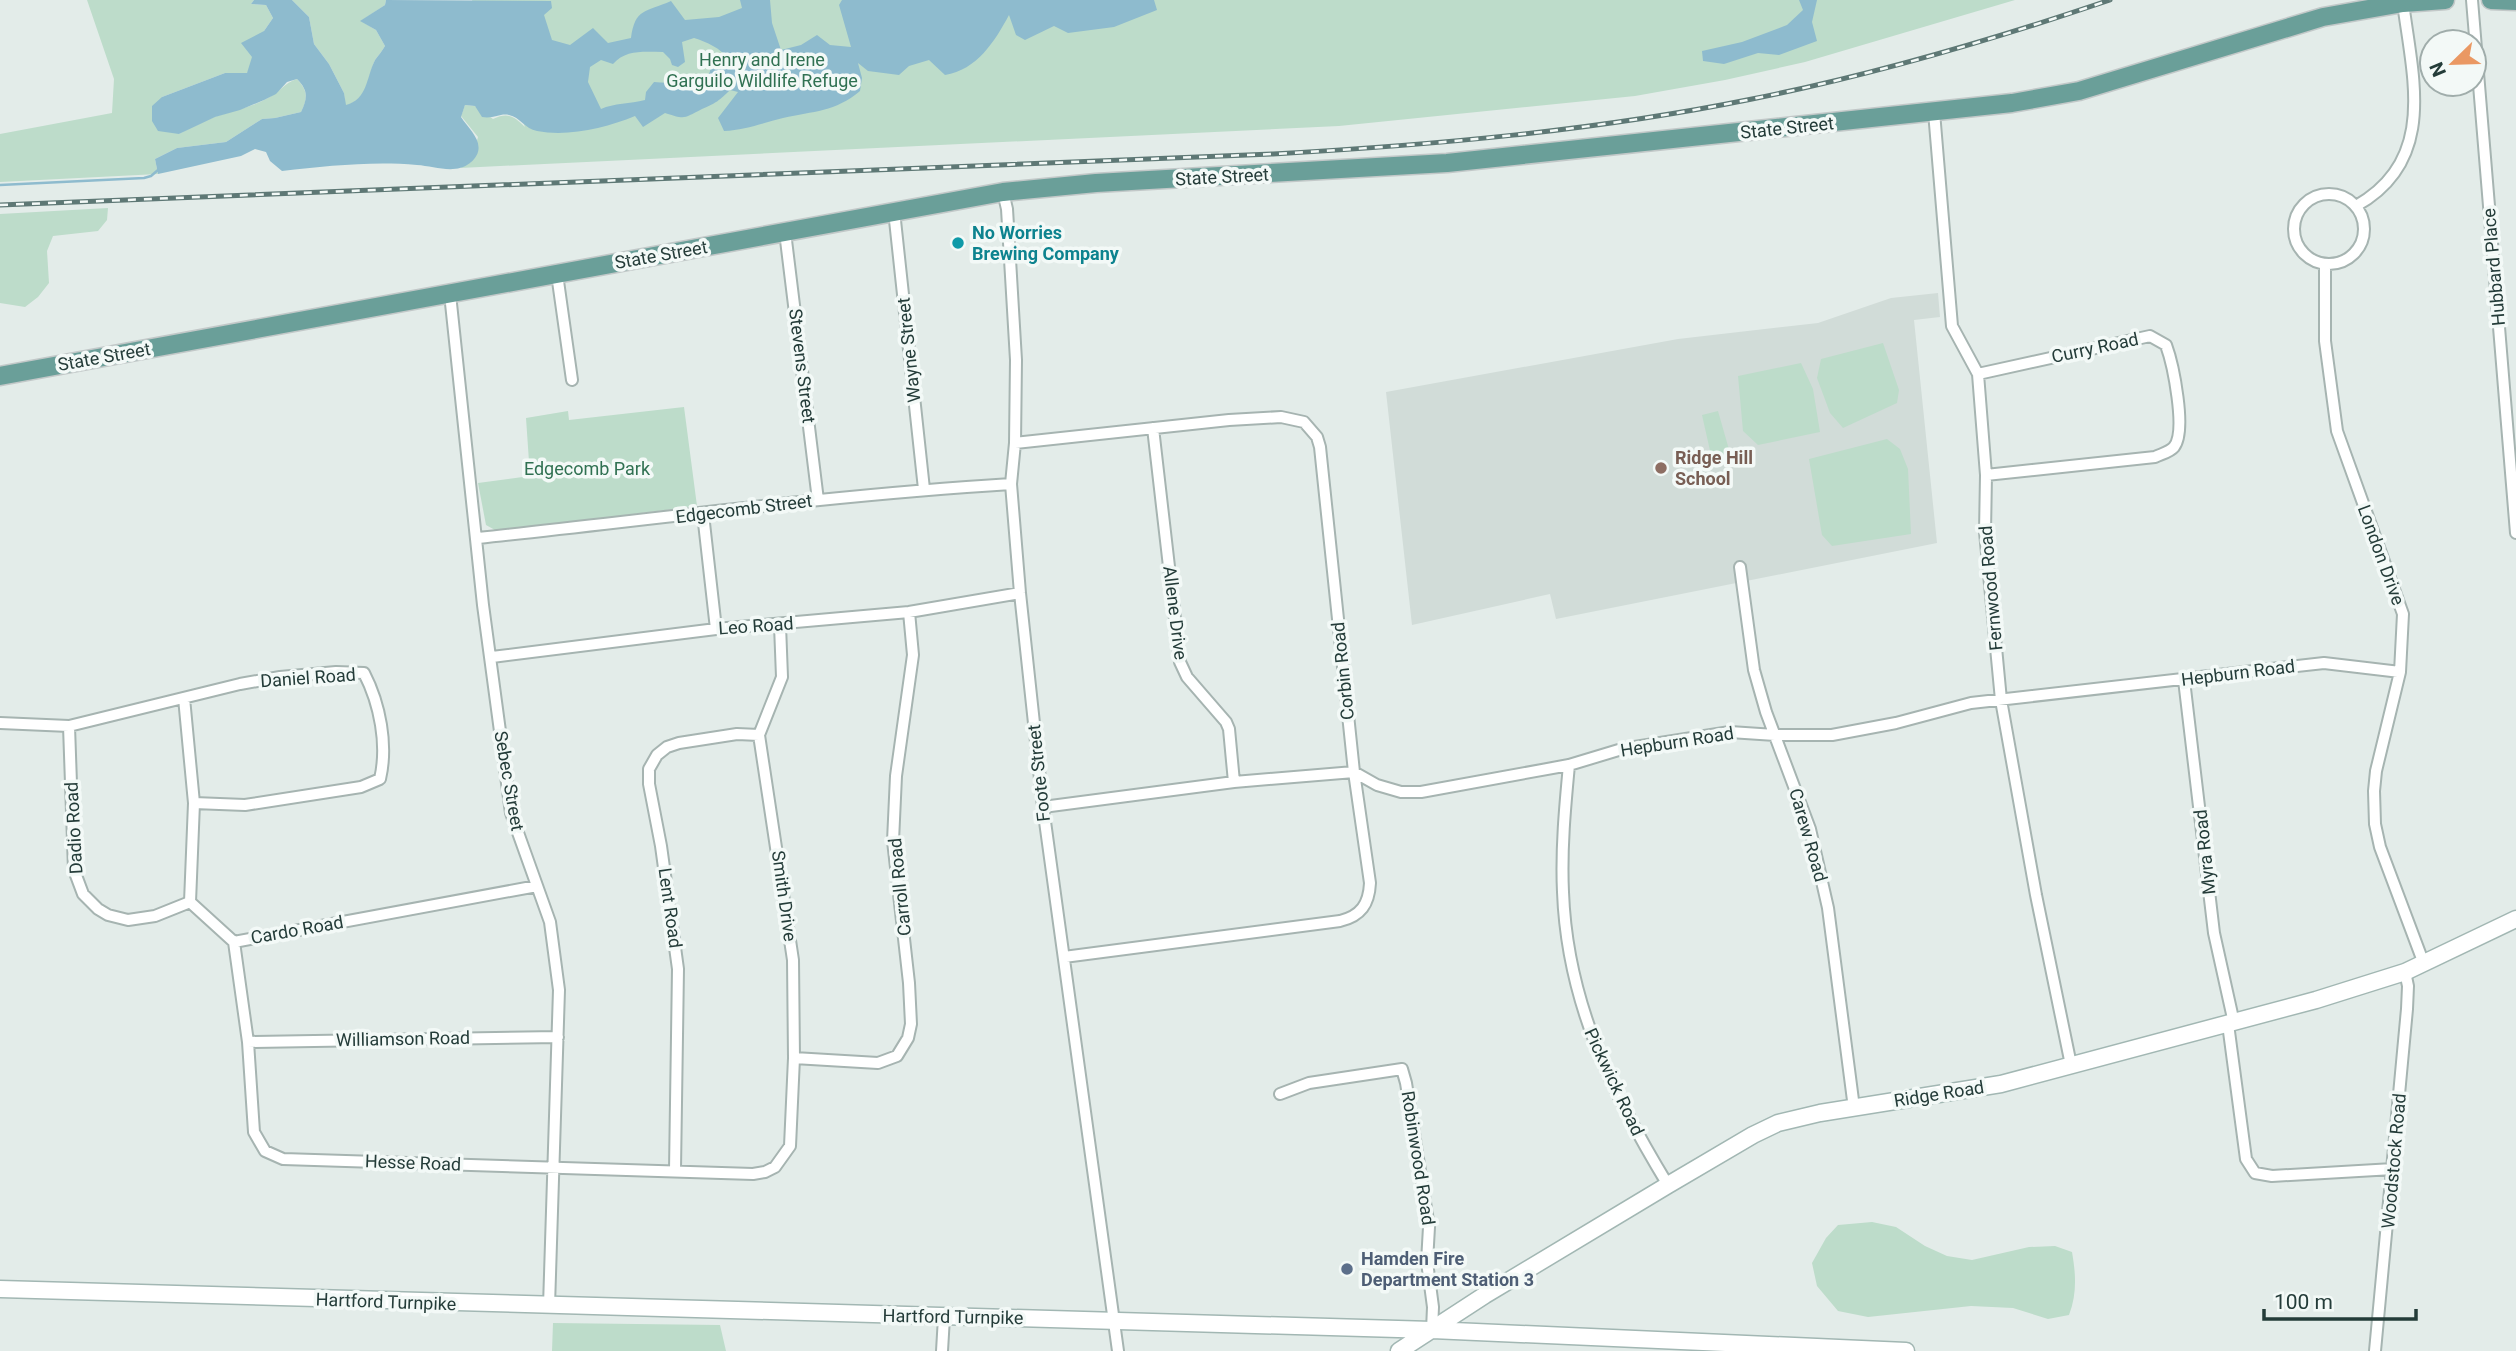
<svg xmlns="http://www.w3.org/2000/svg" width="2516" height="1351" font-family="Roboto,sans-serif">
<rect width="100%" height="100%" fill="#e3ece9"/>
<path fill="#d1dcd8" d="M1938 293 1940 317 1914 320 1937 543 1556 619 1550 594 1412 625 1386 392 1678 339 1818 323 1891 298Z"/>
<path fill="#bddcca" d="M87 0H254L251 4 266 5 273 18 264 31 247 74 225 73 162 97 179 134C190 128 202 122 214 117 231 111 249 108 266 99 278 94 284 83 297 79 308 91 308 98 301 112L275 118 262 119 226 142 177 148 155 159 158 174 0 182V134L112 113 114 79Z
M292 0H386L385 5 361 21 376 30 385 46C382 51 378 56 375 60 366 80 370 98 345 106L344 93 329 64 314 44 309 17Z
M472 0H2015L1805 62 1725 80 1635 96 1339 126 460 168 471 162 478 137 461 116 465 105 475 106 493 119C508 112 514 116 525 127Z
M108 208 107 220 98 231 53 236 47 251 49 283 38 297 25 307 0 303V214Z
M1883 343 1899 390 1897 403 1843 428 1830 413 1817 378 1821 359Z
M1801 363 1813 389 1820 432 1758 445 1743 431 1738 376Z
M684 407 697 506 509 530H495L486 525 478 483 530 476 526 418 568 411 569 420Z
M1718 411 1732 460 1713 464 1702 415Z
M1887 439 1900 449 1908 469 1911 534 1832 546 1822 535 1809 459Z
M1872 1222 1896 1227 1925 1246 1947 1256 1972 1260 2029 1247 2055 1246 2072 1252C2076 1275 2077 1294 2069 1315L2048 1319 2013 1308 1971 1306 1868 1317 1838 1311 1817 1286 1812 1263 1826 1238 1838 1225Z
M553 1323 720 1325 726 1351H552Z"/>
<path fill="#8ebbce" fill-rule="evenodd" d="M254 0H292L309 17 314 44 329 64 344 93 346 105C368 99 366 78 375 60 378 56 382 51 385 46L376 30 360 21 385 5 386 0 551 1 552 8 544 15 552 40 570 45 593 28 608 43 631 38C635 8 646 12 671 1L685 20 719 17 742 8 740 0H770L772 23 781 50 801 45 817 35 830 45 851 47 839 5 842 0H1154L1157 10 1114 27 1068 33 1054 26 1025 40 1016 35 1009 15C995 41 977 70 945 75L929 60 909 66 899 75 868 71 858 63 862 78 860 91C835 112 814 111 783 118 763 123 745 130 724 131L718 118 738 92 730 90C719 101 716 103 702 109 684 118 686 120 665 113L643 127 635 116C606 128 568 137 537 131 525 129 520 117 509 115 500 113 494 119 482 117L475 106 465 105 461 117C470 131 490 146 470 163 455 175 434 166 417 165 372 161 327 166 282 171L270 161 266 152 255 149 241 156 158 174 155 159 177 148 226 142 262 119 275 118 301 112C308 98 308 90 297 79L287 82 276 94 264 100 240 110 215 117 179 134 158 131 152 121V106L162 97 225 73H247L252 57 241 43 264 31 273 18 266 5 251 4ZM694 38C707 42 720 48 729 59L723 65 711 68 709 74C692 82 672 84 654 82L646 92 645 100C630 104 614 103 601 109L588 82 590 67 601 60 613 64C626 49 645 52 663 52L670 59 672 65 678 67 685 62 682 42Z
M1799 0H1817L1812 22 1817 41 1779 55 1758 53 1724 64 1703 61 1702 51 1742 42 1787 25 1803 10Z"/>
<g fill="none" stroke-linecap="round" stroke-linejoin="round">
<path stroke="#8ebbce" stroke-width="2.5" d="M0 185 144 178 151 176 158 170"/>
<g stroke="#a6b4b1" stroke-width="14">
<path id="minor" d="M2472 0 2516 533
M1934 112 1952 326 1978 374 1986 475 1985 532 2001 700 2036 895 2071 1065
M1003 192 1007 209 1016 360 1015 443 1011 484 1020 593 1043 807 1118 1351
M2294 229a35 35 0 1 1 70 0a35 35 0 1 1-70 0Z
M2356 206C2437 161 2413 79 2403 3
M894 211 924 489
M785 232 818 500
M2325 264V341L2337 431 2403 614 2400 672 2376 771 2374 791 2375 824 2380 847 2424 964
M557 274 572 380
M450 294 483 605 511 813 550 922 559 990 549 1306
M1978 374 2150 336 2166 345C2173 364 2187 431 2174 447 2170 452 2161 454 2155 457L1986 475
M1153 428 1180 662 1187 677 1226 722 1229 729 1234 782
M1015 443 1229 420 1281 417 1304 422 1317 437 1320 447 1354 772 1370 883C1369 904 1361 916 1340 921L1064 957
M703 514 716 629
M478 538C655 519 833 495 1011 484
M1740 567 1754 670 1766 712 1810 829 1828 908 1854 1108
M492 657 716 629 909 612 1020 593
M2184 680 2214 933 2234 1023
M184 698 194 803 190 902 234 942
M0 723 69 726 240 684 280 677 336 672 364 673C380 704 388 745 380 779L361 787 245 805 194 803
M69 726 74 870 83 894 98 909 108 915 128 920 155 916 190 902
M1569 765C1565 807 1561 850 1563 892 1567 1002 1612 1093 1668 1185
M1043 807 1234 782 1354 772 1377 785 1401 792H1421L1569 765 1622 749 1730 732 1775 735H1832L1896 723 1971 703 2324 663 2400 672
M234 942 248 1042 254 1132 265 1151 283 1159 753 1174 765 1172 775 1167 790 1146 794 1058 793 960 759 735 782 677 780 625
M234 942 537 886
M2228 1024 2246 1159 2255 1173 2272 1176 2393 1169
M248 1042 558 1037
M794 1058 878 1063 897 1056 908 1038 911 1024 909 983 893 841 896 776 913 655 909 612
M1280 1094 1309 1083 1402 1069 1406 1083 1429 1227 1427 1262 1433 1307 1432 1330
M675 1170 678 969 661 846 649 784V769L657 755 667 747 679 743 737 734 759 735
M942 1351 944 1317
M2375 1351 2407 1009 2408 986 2405 972"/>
</g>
<g stroke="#a2b7b3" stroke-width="19">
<path id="secondary" d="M0 1289 1432 1330 1906 1351
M1399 1351 1485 1295 1668 1185 1753 1135 1778 1123 1820 1113 2001 1084 2316 1000 2405 972 2516 919"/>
</g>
<g stroke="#c2c8c8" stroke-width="21">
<path id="primary" d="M2491 0 2516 1
M0 376 1003 192 1096 183 1447 163 2012 103 2079 91 2323 17 2403 3 2445 0"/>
</g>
<use href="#minor" stroke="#fff" stroke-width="10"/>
<use href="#secondary" stroke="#fff" stroke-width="16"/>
<use href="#primary" stroke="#6a9f99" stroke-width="18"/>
<g stroke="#5e7875" stroke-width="5">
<path id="rail" d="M0 205 1273 154C1433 145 1594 131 1752 99 1873 75 1992 40 2110 0"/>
</g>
<use href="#rail" stroke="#f3f9f7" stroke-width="2.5" stroke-dasharray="8" stroke-linecap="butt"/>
</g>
<circle fill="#0f9aa8" stroke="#f3f9f7" stroke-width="2.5" cx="958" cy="243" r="7"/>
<circle fill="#8d6e63" stroke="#f3f9f7" stroke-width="2.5" cx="1661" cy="468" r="7"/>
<circle fill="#5c6f8a" stroke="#f3f9f7" stroke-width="2.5" cx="1347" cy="1269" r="7"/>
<g text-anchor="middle" stroke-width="7" stroke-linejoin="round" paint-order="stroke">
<g font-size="18" fill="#307152" stroke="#f3f9f7">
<text x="762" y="66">Henry and Irene<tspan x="762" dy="21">Garguilo Wildlife Refuge</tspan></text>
<text x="587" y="475">Edgecomb Park</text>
</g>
<g font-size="18" fill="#243c39" stroke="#f3f9f7">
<text transform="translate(1787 128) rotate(-6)" y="6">State Street</text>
<text transform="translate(1222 177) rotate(-3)" y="6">State Street</text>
<text transform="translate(661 255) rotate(-10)" y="6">State Street</text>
<text transform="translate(2494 267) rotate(-95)" y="6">Hubbard Place</text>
<text transform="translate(2095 348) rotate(-12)" y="6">Curry Road</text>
<text transform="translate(909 350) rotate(-96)" y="6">Wayne Street</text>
<text transform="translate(104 357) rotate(-10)" y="6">State Street</text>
<text transform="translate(802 366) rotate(83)" y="6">Stevens Street</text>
<text transform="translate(744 509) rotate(-7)" y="6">Edgecomb Street</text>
<text transform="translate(2381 555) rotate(70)" y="6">London Drive</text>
<text transform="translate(1991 588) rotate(-95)" y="6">Fernwood Road</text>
<text transform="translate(1175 613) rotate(83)" y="6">Allene Drive</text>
<text transform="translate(756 626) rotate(-4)" y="6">Leo Road</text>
<text transform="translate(1343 671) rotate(-96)" y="6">Corbin Road</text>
<text transform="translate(2238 673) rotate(-7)" y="6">Hepburn Road</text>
<text transform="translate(308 678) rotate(-4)" y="6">Daniel Road</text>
<text transform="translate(1677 742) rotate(-9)" y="6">Hepburn Road</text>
<text transform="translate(1039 773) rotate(-96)" y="6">Foote Street</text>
<text transform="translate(509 781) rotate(80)" y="6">Sebec Street</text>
<text transform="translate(74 828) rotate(-93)" y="6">Dadio Road</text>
<text transform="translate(1808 835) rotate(74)" y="6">Carew Road</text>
<text transform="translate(2205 852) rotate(-96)" y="6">Myra Road</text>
<text transform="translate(900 887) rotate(-96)" y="6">Carroll Road</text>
<text transform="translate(784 896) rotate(82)" y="6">Smith Drive</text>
<text transform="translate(670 908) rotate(82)" y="6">Lent Road</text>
<text transform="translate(297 930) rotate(-10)" y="6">Cardo Road</text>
<text transform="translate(403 1039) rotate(-1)" y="6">Williamson Road</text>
<text transform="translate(1614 1082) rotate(65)" y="6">Pickwick Road</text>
<text transform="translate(1939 1094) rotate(-9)" y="6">Ridge Road</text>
<text transform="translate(1418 1158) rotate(81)" y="6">Robinwood Road</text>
<text transform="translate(2394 1161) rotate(-85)" y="6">Woodstock Road</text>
<text transform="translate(413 1163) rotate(2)" y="6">Hesse Road</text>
<text transform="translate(386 1302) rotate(2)" y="6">Hartford Turnpike</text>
<text transform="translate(953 1317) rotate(1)" y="6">Hartford Turnpike</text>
</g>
<g font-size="18" font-weight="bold" fill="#0d838f" stroke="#f3f9f7" text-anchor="start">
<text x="972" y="239">No Worries<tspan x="972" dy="21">Brewing Company</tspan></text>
</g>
<g font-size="18" font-weight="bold" fill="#785e54" stroke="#f3f9f7" text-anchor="start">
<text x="1675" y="464">Ridge Hill<tspan x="1675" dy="21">School</tspan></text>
</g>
<g font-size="18" font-weight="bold" fill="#4e5e75" stroke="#f3f9f7" text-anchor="start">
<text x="1361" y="1265">Hamden Fire<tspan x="1361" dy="21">Department Station 3</tspan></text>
</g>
</g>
<g transform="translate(2453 63) rotate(247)"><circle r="33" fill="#f3f9f7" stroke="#a0adab" stroke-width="2"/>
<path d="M0-5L12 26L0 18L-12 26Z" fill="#ea9863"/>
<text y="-10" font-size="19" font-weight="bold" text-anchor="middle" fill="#243c39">N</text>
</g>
<path d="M2264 1309v10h152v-10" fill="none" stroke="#243c39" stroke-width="3.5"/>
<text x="2274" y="1309" font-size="21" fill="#243c39" stroke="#f3f9f7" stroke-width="5" paint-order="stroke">100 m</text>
</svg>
